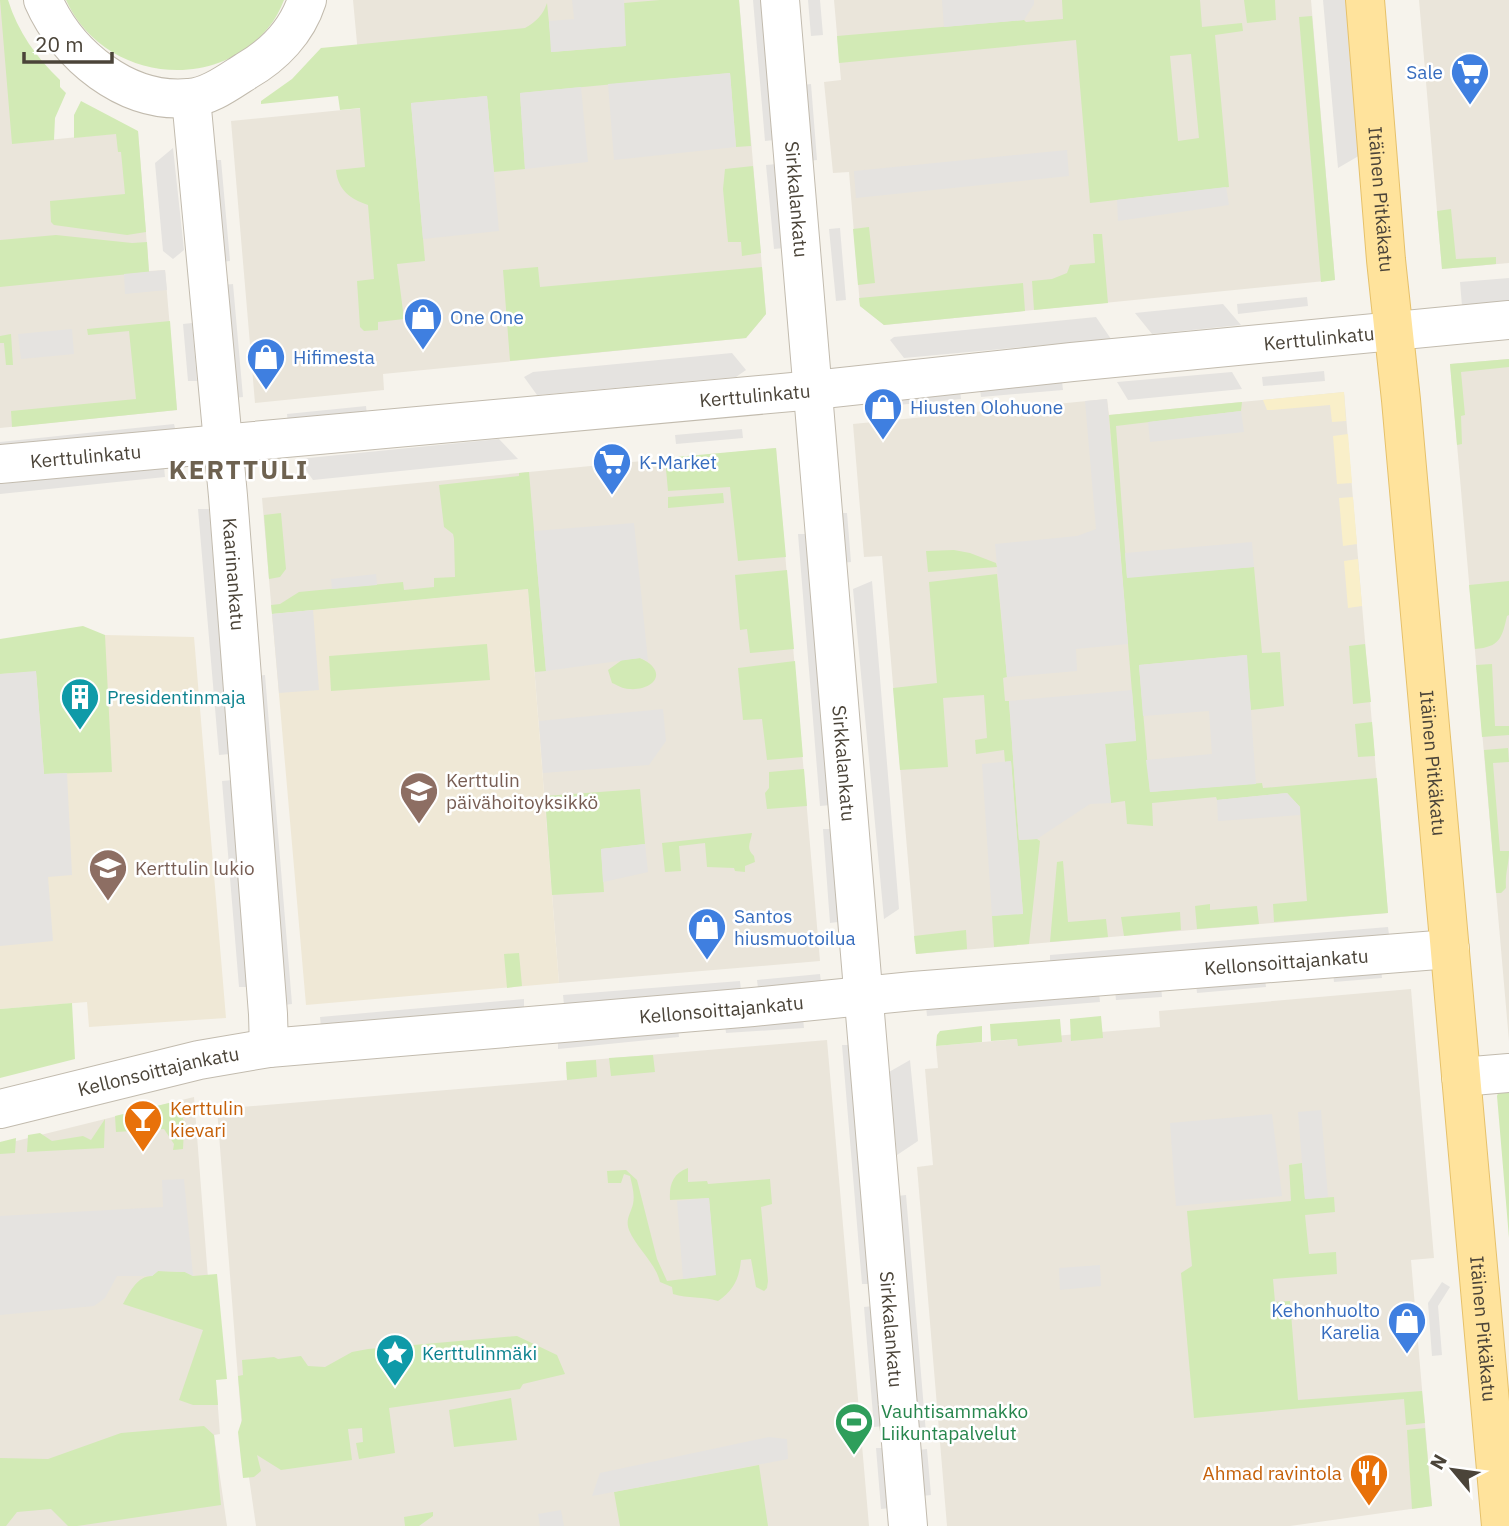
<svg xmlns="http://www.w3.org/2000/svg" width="1509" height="1526" font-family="'IBM Plex Sans',sans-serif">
<rect width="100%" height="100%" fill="#f6f3ec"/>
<path fill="#eae5da" d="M0 0H5L18 143 138 131 149 271 165 270 177 410 0 428Z
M353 0H739L766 314 746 338 383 374 384 390 255 403 231 121 363 108Z
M834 0H1311L1335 280 884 325 860 306 849 172 833 173 824 82 841 80Z
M1419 0H1509V263L1442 269Z
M1509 359V1041L1450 364Z
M1344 392 1388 913 916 954 882 556 864 557 853 424 1107 399 1109 415Z
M776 448 820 961 559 983 528 589 272 614 262 498Z
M1411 989 1434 1258 1411 1260 1432 1506 1290 1526H947L917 1167 933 1165 925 1069 938 1068 936 1046 1160 1027 1159 1011Z
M827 1040 869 1526H256L242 1429 217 1109 567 1080 566 1062Z
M194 1097 220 1434 214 1435 227 1526H0V1145Z"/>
<path fill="#efe8d6" d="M528 589 559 983 306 1005 272 614Z
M105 635 194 637 226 1018 89 1027 87 1002 0 1009V646Z"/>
<path fill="#d2eab5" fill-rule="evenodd" d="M0 0H8C18 32 36 57 60 80V87L66 93 55 118 54 140 12 144Z
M66 0H284C280 10 275 20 268 28 212 96 101 78 66 0Z
M660 0H739L751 146 736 147 730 73 520 93 525 169 494 172 487 96 411 103 425 261 397 264 404 319 378 322V330L364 331 360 327 357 281 374 279 368 205C350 199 338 190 336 170L365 167 360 108 340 110 338 96 261 104V101L292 79 321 48 525 28C536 22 543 15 547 3L552 52 625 46 624 3Z
M1062 0H1200L1202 27 1242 23 1243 31 1215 35 1229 187 1090 203 1076 40 839 63 837 36 1024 20 1026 22 1063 19ZM1191 54 1199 138 1178 141 1170 56Z
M1244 0H1275L1276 20 1247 23Z
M1312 16 1335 280 1321 282 1299 17Z
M81 101 138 131 146 232 127 235 54 225 51 222 50 201 125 194 121 152H118L116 134 74 138V115Z
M753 166 761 253 742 256 741 242H728L723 189 725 169Z
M1451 209 1456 259 1496 257V264L1442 269 1437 211Z
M869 227 875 283 858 285 853 229Z
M1093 234H1102L1108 303 1034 310 1032 281 1052 279 1067 273 1070 265 1095 263Z
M56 235 132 243 147 242 149 272 0 287V240Z
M538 267 540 287 762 267 766 314 746 338 510 361 503 270Z
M1023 283 1025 311 884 325 860 306 859 298Z
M170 321 177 410 12 427 11 411 136 399 129 331 88 335 87 329Z
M11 334 13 365H6L4 343H0V336Z
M1509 359V367L1461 372 1465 415 1461 416 1462 444 1457 445 1450 364Z
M1242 402 1241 411 1116 426 1127 577 1254 567 1262 653 1280 652 1284 706 1251 710 1246 655 1139 665 1150 792 1262 783 1263 788 1377 778 1388 913 1274 922 1273 904 1307 901 1300 807 1287 793 1217 800 1216 797 1152 803 1153 826 1127 824 1125 801 1111 803 1105 743 1136 740 1109 415Z
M776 448 786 557 738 561 730 487 668 491 665 458Z
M529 472 546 671 535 672 528 589 272 614 271 605 280 604 299 592 403 582 404 590 434 587V578L455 577 454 539 453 534 444 527 439 485 519 476V473Z
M723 493 724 503 668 508V497Z
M281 513 286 569 280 577 269 579 264 515Z
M954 550 970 553 996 563 997 567 928 572 926 551Z
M787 570 794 649 750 653 747 629 740 630 735 575Z
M997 574 1007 677 1003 678 1005 701H1009L1019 840 1037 839 1040 841 1029 944 994 947 992 916 1023 913 1011 761 1005 762 1004 750 976 754 975 740 987 738 984 695 943 698 948 767 900 770 893 688 937 683 929 582Z
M1509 581V615L1507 616C1502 638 1500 647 1475 649L1469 585Z
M83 626 105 635 112 772 44 774 36 672 0 674V639Z
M487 644 490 680 331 691 329 656Z
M1365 644 1371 702 1353 704 1349 646Z
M640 658C669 671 655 691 629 689 623 689 617 685 612 683L608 670 622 660Z
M795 661 803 757 767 760 762 719 743 720 738 668Z
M1492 664 1495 726H1509V735L1482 737 1476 665Z
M1372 722 1375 756 1358 757 1355 724Z
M1508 748 1509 762 1493 763 1500 851H1509C1509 865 1505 872 1506 888L1501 893H1496L1484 750Z
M804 769 807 806 767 809 765 793 769 788V772Z
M640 789 645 844 601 849 604 892 552 895 545 796Z
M752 833C751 842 745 848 754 856L755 862 745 866V872L735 871 734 868 707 867 705 843 679 846 681 871 665 872 662 843Z
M1063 861 1068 922 1106 919 1108 937 1050 942 1057 862Z
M1210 904V910L1257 906 1259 924 1197 929 1195 906Z
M1180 912 1181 930 1124 936 1121 917Z
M966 930 967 949 916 954 914 936Z
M519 953 522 986 507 988 504 954Z
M72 1003 75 1059 0 1078V1009Z
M1101 1016 1103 1038 1071 1041 1070 1019Z
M1060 1019 1062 1042 1018 1046 1017 1039 991 1041 990 1024Z
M982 1026V1042L936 1046 937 1035 940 1031Z
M653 1055 655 1072 611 1076 609 1058Z
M596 1060 597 1077 567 1080 566 1062Z
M1509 1090V1238L1497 1096 1498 1093Z
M173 1102 178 1107 187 1128 184 1129 183 1149 173 1150 174 1144 164 1129 116 1132 115 1116Z
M105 1119 104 1148 27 1152 28 1135 40 1133 52 1141 83 1136 91 1140Z
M16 1138 15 1153 0 1154V1142Z
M1302 1163 1305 1199 1334 1197 1335 1212 1305 1215 1309 1254 1336 1252 1337 1274 1273 1279 1275 1302 1290 1301 1298 1400 1422 1391 1425 1423 1406 1425 1404 1399 1194 1418 1181 1273 1192 1266 1187 1211 1291 1201 1289 1165Z
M688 1168V1182L707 1181 708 1184 770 1179 772 1204 761 1207 768 1281 767 1288 764 1291 756 1287 751 1259 741 1260C739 1279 734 1290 718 1301 703 1296 688 1299 673 1294L672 1287 660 1282C655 1262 637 1249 629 1230 625 1219 631 1213 633 1204 635 1194 632 1185 630 1176L624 1174 621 1183H608L607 1171 626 1170 637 1180 657 1259 667 1281 715 1275 709 1198 670 1200C669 1185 673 1173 688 1168Z
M158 1271 185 1272 193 1276 217 1274 227 1379 216 1380 218 1405H193L179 1400 203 1330 123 1304C130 1292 137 1276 152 1276Z
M517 1336 557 1355 565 1374 523 1384 520 1389 389 1408 395 1453 359 1459 356 1443 363 1442 362 1428 348 1429 352 1460 281 1470 257 1455 261 1471 254 1477 243 1478 238 1432 242 1420 238 1376 243 1375 242 1360 274 1357 278 1359 301 1356 308 1366 325 1367 352 1352 368 1349Z
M511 1398 517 1440 454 1447 449 1410Z
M204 1426 214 1435 221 1505 77 1526H68L51 1509 17 1512 6 1526H0V1458L48 1459 121 1433Z
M1425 1428 1432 1506 1412 1509 1407 1430Z
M759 1465 768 1526H620L614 1492Z
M433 1512V1516L419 1526H405L404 1517Z"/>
<path fill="#f9efc9" d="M1344 392 1346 421 1332 422 1330 405 1272 410H1267L1263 400Z
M1348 434 1352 483 1337 484 1333 436Z
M1353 497 1357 544 1343 546 1339 498Z
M1358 559 1362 606 1348 608 1344 561Z"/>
<path fill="#e5e3e0" d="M572 0H624L626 46 551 52 549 21 574 19Z
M753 0H763L775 140 765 141Z
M808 0H820L823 35 811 36Z
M942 0H1034V4L1024 20 944 27Z
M1323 0H1346L1362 154 1338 168Z
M730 73 736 147 614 160 608 84Z
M811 84 817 160 808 161 802 85Z
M581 87 588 162 525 169 520 93Z
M487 96 499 231 423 239 411 103Z
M173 148 184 250 173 259 163 251 155 163Z
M1067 150 1069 176 856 198 854 171Z
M211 160H221L230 261 221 262Z
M777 164 784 248 774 249 766 165Z
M1226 187 1229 205 1118 221 1117 200Z
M840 228 846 300 836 301 829 229Z
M165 270 167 290 125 294 124 274Z
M1509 278V302L1462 306 1460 282Z
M233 284 243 397 233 398 223 285Z
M1307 297 1308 306 1238 314 1237 304Z
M1223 304 1241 325 1152 334 1135 313Z
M1096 317 1111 339 904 358 890 340 894 337Z
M192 323 197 381H188L183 324Z
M72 329 74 354 21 359 18 334Z
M732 353 746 370 736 377 537 395 524 377 533 372Z
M1324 371 1325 381 1263 386 1262 377Z
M1232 372 1242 389 1128 400 1117 382Z
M1062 381 1063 390 981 397 980 389Z
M960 390 961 399 866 408 865 399Z
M1107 399 1128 644 1076 649 1077 671 1007 677 995 544 1077 536 1096 529 1085 401Z
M366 406 367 416 288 424 287 414Z
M1241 411 1244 432 1150 442 1148 422Z
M174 424 176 432 0 451V442Z
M742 429 743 438 676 444 675 435Z
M499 439 518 459 313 480 298 459Z
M164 467 165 477 0 494V484Z
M198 509H209L230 754 219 755Z
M839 513H847L851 562 843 563Z
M634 523 648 661 640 658 546 671 534 531Z
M798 534H809L831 805 820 806Z
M1252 542 1254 567 1127 578 1125 553Z
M376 574 377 585 332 589 331 579Z
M872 581 899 909 884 919 853 589Z
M313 610 319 690 279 693 272 614Z
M1247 655 1256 784 1150 792 1146 760 1212 754 1209 711 1143 716 1139 665Z
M36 671 44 774 67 773 72 875 48 877 53 941 0 946V674Z
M265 675 292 1004 284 1005 256 676Z
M1132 690 1136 741 1105 744 1111 803 1090 804 1037 839 1019 840 1009 701Z
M663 709 666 741 649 765 543 773 539 721Z
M1011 761 1023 914 992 916 982 764Z
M233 780 250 987H239L222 781Z
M1287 793 1300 807V815L1218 821 1217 800Z
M823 829H831L838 922 830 923Z
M645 844 648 872 603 882 601 849Z
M1388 927 1389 935 1050 963V955Z
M1381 968 1382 978 1334 982 1333 972Z
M820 974 821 982 758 988 757 980Z
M1265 978 1266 987 1197 993 1196 984Z
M740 981 741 990 564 1005 563 995Z
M1161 986 1162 997 1116 1000 1115 990Z
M1099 992 1100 1002 927 1016 926 1006Z
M524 999V1009L321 1027 320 1017Z
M803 1018 804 1028 726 1033 725 1024Z
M678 1029 679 1037 558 1049V1040Z
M842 1045H853L872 1284H862Z
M910 1060 918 1141 897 1155 889 1072Z
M1321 1110 1328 1197 1305 1199 1298 1112Z
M1272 1114 1282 1196 1176 1206 1170 1123Z
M184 1179 193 1276 185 1272 158 1271 152 1276H117L105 1298 94 1306 0 1315V1216L163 1207 162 1180Z
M906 1195 926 1433 917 1434 897 1196Z
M709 1198 716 1275 683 1279 677 1201Z
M1100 1265 1101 1286 1060 1290 1059 1268Z
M1442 1282 1450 1287 1438 1306 1442 1355 1432 1356 1428 1303Z
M874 1306 884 1426 874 1427 864 1307Z
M769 1437 787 1439 788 1459 592 1496 600 1473Z
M876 1448H886L891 1508 881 1509Z
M927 1449 931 1495 922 1496 918 1450Z
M561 1510 564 1526H540L538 1514Z"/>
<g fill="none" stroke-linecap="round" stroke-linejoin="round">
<g stroke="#c2bbae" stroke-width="40">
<g id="minor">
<path d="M43 0C67 55 126 104 189 98 209 97 230 81 246 71 274 55 297 31 307 0"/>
<path id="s1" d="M780 0 908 1526"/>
<path id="s2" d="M191 98 228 496 268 1014 269 1048"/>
<path id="s3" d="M0 464 814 390 1072 362 1509 320"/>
<path d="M1461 1077 1509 1073"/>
<path id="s4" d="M0 1109 199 1060 269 1048 753 1007 913 991 1450 949"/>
</g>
</g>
<g stroke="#e6c16a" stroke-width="40">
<g id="major">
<path id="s5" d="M1365 0 1386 260 1401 400 1501 1526"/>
</g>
</g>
<use href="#minor" stroke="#fff" stroke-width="38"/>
<use href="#major" stroke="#ffe39c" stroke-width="38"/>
</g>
<defs>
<g id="supermarket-pin" transform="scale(2.0125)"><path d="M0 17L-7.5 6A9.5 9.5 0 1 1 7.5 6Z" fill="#3f7fe0" stroke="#fff"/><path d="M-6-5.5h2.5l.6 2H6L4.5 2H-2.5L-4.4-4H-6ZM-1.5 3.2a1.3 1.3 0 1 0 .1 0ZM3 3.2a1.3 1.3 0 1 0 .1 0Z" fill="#fff"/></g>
<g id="shop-pin" transform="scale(2.0125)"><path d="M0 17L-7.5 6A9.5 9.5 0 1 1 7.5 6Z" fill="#3f7fe0" stroke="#fff"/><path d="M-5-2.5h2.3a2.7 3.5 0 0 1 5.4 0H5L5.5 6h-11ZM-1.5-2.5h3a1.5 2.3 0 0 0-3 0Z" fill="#fff"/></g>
<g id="building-pin" transform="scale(2.0125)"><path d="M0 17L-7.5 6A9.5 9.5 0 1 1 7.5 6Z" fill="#0f9aa8" stroke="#fff"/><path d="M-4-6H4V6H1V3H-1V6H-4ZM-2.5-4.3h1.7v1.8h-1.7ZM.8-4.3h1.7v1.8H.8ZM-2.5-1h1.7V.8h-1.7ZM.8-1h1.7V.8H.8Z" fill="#fff"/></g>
<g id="school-pin" transform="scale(2.0125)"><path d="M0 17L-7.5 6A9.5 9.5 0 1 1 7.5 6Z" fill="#8d6e63" stroke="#fff"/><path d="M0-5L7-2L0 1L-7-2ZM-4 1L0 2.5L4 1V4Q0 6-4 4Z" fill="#fff"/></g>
<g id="bar-pin" transform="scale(2.0125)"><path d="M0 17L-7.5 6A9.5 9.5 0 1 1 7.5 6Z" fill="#e8710a" stroke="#fff"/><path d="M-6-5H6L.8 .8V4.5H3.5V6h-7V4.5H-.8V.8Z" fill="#fff"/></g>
<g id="sight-pin" transform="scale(2.0125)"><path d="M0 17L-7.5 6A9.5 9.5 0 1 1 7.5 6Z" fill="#0f9aa8" stroke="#fff"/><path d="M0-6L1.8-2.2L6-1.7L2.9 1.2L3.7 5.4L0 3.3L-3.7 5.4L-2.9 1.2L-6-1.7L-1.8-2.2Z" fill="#fff"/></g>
<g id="stadium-pin" transform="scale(2.0125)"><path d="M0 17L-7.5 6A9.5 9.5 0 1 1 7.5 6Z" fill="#2e9e5b" stroke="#fff"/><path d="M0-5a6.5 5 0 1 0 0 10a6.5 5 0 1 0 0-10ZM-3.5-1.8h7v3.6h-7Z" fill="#fff"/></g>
<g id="restaurant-pin" transform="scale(2.0125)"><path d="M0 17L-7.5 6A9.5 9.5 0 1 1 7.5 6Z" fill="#e8710a" stroke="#fff"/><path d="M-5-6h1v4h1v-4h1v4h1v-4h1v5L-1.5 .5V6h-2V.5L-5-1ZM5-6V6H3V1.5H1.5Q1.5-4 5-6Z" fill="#fff"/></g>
</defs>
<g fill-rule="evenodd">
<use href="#supermarket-pin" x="1470" y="72"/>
<use href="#shop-pin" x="423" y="317"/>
<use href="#shop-pin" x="266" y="357"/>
<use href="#shop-pin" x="883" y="407"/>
<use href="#supermarket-pin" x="612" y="462"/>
<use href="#building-pin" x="80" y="697"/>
<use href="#school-pin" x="419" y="791"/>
<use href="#school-pin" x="108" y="868"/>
<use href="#shop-pin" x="707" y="927"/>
<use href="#bar-pin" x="143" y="1119"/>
<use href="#shop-pin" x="1407" y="1321"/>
<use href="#sight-pin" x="395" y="1353"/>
<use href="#stadium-pin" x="854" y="1422"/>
<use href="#restaurant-pin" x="1369" y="1473"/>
</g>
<g text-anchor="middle" stroke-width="5" stroke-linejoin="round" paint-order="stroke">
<g font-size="19" fill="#366cbe" stroke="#fff" text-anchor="start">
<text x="1443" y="79" text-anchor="end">Sale</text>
<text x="450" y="324">One One</text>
<text x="293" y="364">Hifimesta</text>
<text x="910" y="414">Hiusten Olohuone</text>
<text x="639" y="469">K-Market</text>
<text x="734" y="923">Santos<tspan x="734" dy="22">hiusmuotoilua</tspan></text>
<text x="1380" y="1317" text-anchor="end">Kehonhuolto<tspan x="1380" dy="22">Karelia</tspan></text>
</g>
<g font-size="19" fill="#4b4439" stroke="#fff">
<text dy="7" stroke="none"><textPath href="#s1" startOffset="200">Sirkkalankatu</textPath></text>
<text dy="7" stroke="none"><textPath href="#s5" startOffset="200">Itäinen Pitkäkatu</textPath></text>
<text dy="7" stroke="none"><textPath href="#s3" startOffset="1325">Kerttulinkatu</textPath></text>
<text dy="7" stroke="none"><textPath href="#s3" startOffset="758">Kerttulinkatu</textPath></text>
<text dy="7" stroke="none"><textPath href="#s3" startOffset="86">Kerttulinkatu</textPath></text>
<text dy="7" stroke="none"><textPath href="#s2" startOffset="478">Kaarinankatu</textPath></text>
<text dy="7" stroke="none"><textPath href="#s1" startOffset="766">Sirkkalankatu</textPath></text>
<text dy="7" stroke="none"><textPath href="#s5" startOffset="766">Itäinen Pitkäkatu</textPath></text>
<text dy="7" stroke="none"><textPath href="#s4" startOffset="1297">Kellonsoittajankatu</textPath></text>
<text dy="7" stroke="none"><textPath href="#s4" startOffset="730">Kellonsoittajankatu</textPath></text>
<text dy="7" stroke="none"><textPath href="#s4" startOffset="163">Kellonsoittajankatu</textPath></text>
<text dy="7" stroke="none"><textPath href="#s1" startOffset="1334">Sirkkalankatu</textPath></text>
<text dy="7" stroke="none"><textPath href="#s5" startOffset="1334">Itäinen Pitkäkatu</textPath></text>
</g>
<g font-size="19" fill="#0d838f" stroke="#fff" text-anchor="start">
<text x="107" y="704">Presidentinmaja</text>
<text x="422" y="1360">Kerttulinmäki</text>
</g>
<g font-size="19" fill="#785e54" stroke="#fff" text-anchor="start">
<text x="446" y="787">Kerttulin<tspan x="446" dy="22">päivähoitoyksikkö</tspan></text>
<text x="135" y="875">Kerttulin lukio</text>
</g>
<g font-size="19" fill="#c56008" stroke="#fff" text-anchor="start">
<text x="170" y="1115">Kerttulin<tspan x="170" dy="22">kievari</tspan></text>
<text x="1342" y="1480" text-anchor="end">Ahmad ravintola</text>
</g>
<g font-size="19" fill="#27864d" stroke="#fff" text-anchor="start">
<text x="881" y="1418">Vauhtisammakko<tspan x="881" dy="22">Liikuntapalvelut</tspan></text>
</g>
<g font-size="26" font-weight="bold" letter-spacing="2" fill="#6e6250" stroke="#fff">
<text x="239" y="479">KERTTULI</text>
</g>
</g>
<g transform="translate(1453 1470) rotate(299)" stroke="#ffffff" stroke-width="5" paint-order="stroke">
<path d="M0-5L12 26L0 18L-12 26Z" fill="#4b4439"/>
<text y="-10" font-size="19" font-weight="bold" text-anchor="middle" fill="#4b4439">N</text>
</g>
<path d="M24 52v10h88v-10" fill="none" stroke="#4b4439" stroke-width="3.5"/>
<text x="35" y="52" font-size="21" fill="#4b4439" stroke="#ffffff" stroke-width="5" paint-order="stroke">20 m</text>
</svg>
